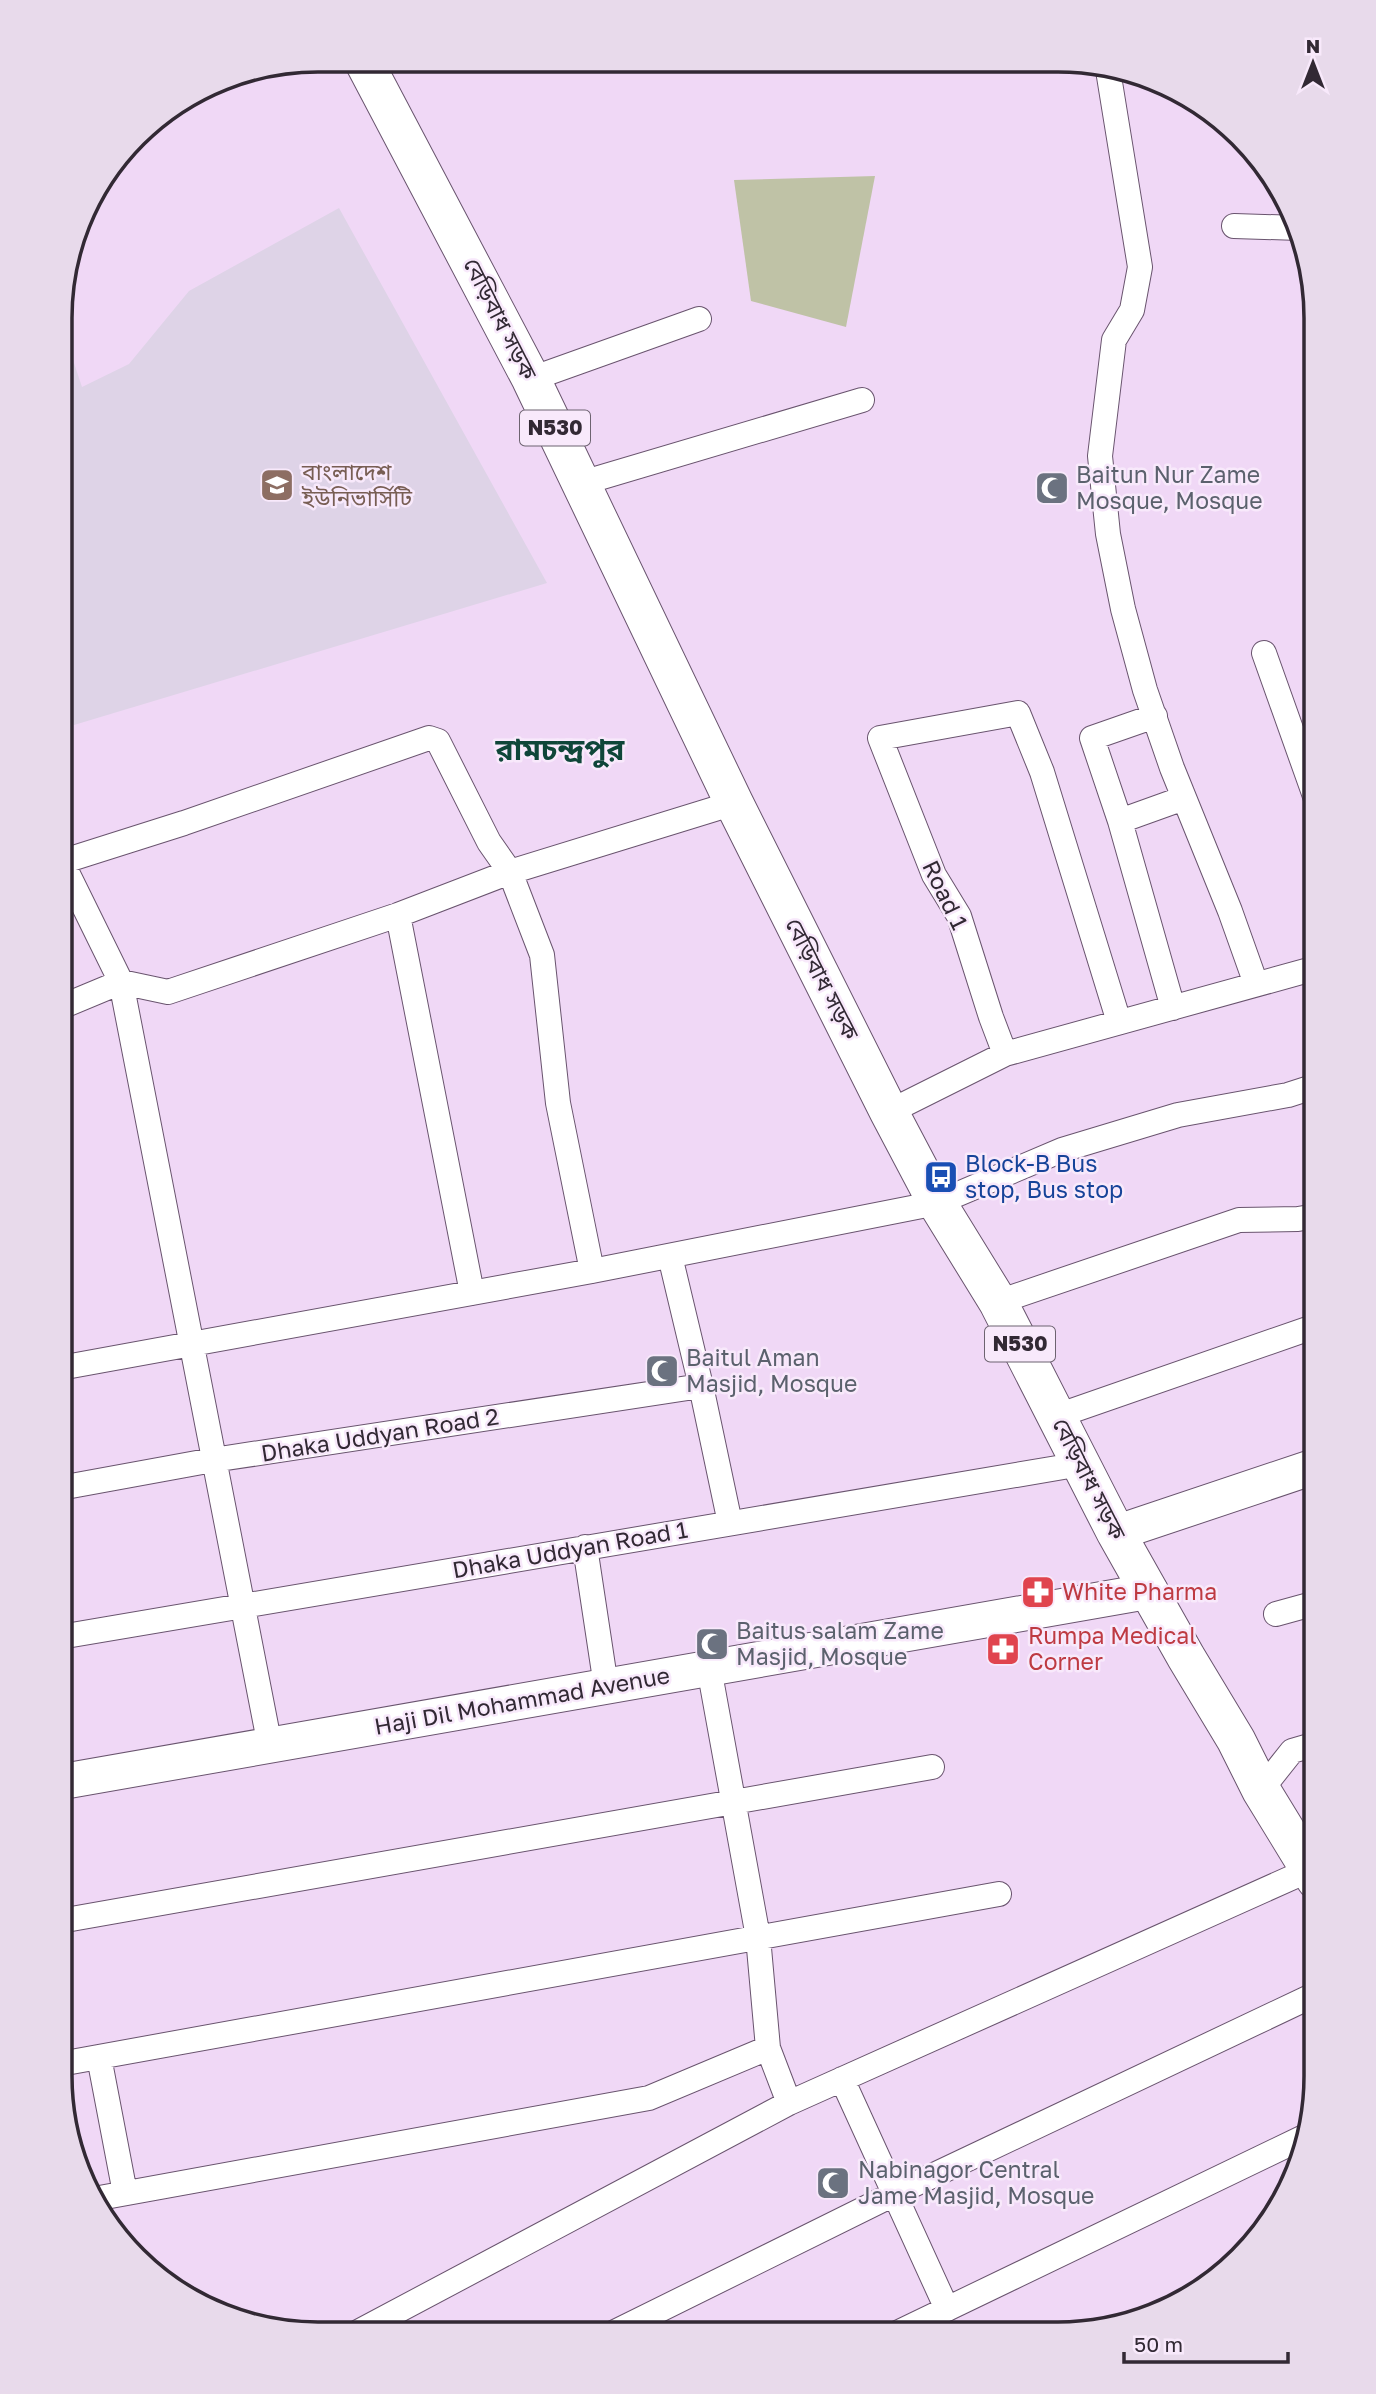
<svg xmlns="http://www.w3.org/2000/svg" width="1376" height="2394" font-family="'Golos Text','Noto Sans Bengali',sans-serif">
<rect width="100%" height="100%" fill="#f0d8f6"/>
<path fill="#ded3e7" d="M339 208 547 583 74 725 61 689 62 331 63 330 82 387 129 364 189 291Z"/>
<path fill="#bfc2a6" d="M875 176 846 327 751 301 734 180Z"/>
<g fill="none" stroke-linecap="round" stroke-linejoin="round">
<g stroke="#69546e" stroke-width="26">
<path id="street" d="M1107 64 1140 267 1132 310 1114 340 1100 456 1108 534 1123 609 1145 690 1172 768 1230 911 1256 984
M1234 226 1299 228
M531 379 699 319
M582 483 862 400
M1264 653 1316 799
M1120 821 1092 738 1155 716
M61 860 121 982 270 1746
M61 862 184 823 429 738 438 741 489 842 510 872 542 955 558 1103 592 1271
M398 915 472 1293
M61 1007 121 982 168 992 398 915 510 872 734 803
M1173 1008 1120 821 1184 798
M1005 1054 991 1017 959 916 934 875 880 738 1018 713 1042 772 1119 1022
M889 1112 1005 1054 1316 968
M670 1256 701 1386 730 1523
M998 1302 1239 1220 1298 1219 1316 1216
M60 1368 592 1271 937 1203 1062 1150 1178 1115 1288 1095 1316 1086
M1057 1416 1316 1326
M60 1488 213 1460 701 1386
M585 1547 606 1686
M1276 1614 1316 1603
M60 1637 1081 1464
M709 1668 758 1937 768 2048 789 2103
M1261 1790 1292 1751 1316 1744
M60 1921 932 1767
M99 2057 125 2193
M60 2064 999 1894
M842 2079 947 2309
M94 2199 649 2098 768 2048
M358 2332 789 2103 1309 1870
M613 2333 894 2194 1316 1994
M895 2334 1306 2136"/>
</g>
<g stroke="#69546e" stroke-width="37">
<path id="secondary" d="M1116 1533 1316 1466
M60 1782 1150 1591"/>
</g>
<g stroke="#69546e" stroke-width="40">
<path id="highway" d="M363 60 531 379 734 803 889 1112 937 1203 998 1302 1116 1533 1186 1657 1236 1740 1261 1790 1316 1880"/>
</g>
<use href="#street" stroke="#fff" stroke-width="24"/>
<use href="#secondary" stroke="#fff" stroke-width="35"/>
<use href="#highway" stroke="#fff" stroke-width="38"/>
</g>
<defs>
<g id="university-square" transform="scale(1.75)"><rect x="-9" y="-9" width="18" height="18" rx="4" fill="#8d6e63" stroke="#f8e9fb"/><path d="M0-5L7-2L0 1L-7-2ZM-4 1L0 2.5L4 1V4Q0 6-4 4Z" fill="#fff"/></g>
<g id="mosque-square" transform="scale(1.75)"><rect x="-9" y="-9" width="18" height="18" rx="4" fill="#6b7280" stroke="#f8e9fb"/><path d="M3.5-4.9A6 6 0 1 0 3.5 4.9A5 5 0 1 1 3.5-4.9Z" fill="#fff"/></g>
<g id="bus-square" transform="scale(1.75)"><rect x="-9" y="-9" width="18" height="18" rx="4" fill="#1a4fb4" stroke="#f8e9fb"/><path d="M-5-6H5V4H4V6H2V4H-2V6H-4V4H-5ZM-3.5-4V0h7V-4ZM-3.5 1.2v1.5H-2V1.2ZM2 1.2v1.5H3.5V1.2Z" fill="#fff"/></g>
<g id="pharmacy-square" transform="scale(1.75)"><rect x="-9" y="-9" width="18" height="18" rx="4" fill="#e0444e" stroke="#f8e9fb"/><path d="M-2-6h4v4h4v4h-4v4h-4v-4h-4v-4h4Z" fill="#fff"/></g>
</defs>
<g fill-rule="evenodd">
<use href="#university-square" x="277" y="485"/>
<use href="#mosque-square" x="1052" y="488"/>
<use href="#bus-square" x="941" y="1177"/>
<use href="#mosque-square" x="662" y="1371"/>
<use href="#pharmacy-square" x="1038" y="1592"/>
<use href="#mosque-square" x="712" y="1644"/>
<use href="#pharmacy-square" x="1003" y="1649"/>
<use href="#mosque-square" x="833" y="2183"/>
</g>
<g text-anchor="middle" stroke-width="5" stroke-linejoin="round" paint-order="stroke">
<g fill="#f8e9fb" stroke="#6d6370" stroke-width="2">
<rect x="520" y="410.5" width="70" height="35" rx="5"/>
<rect x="985" y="1326.5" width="70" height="35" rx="5"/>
</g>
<g font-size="21" font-weight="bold" fill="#322934">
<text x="555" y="435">N530</text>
<text x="1020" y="1351">N530</text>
</g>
<g font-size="23" fill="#322934" stroke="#f8e9fb">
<text transform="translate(500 319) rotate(63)" y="8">বেড়িবাধ সড়ক</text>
<text transform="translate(945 895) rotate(64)" y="8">Road 1</text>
<text transform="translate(822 979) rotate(63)" y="8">বেড়িবাধ সড়ক</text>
<text transform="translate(380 1435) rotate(-9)" y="8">Dhaka Uddyan Road 2</text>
<text transform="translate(1089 1479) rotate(63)" y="8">বেড়িবাধ সড়ক</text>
<text transform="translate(570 1550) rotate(-10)" y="8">Dhaka Uddyan Road 1</text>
<text transform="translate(522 1701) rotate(-10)" y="8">Haji Dil Mohammad Avenue</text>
</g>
<g font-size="23" fill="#785e54" stroke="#f8e9fb" text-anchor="start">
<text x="302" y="480">বাংলাদেশ<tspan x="302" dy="26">ইউনিভার্সিটি</tspan></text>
</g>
<g font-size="23" fill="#5b616d" stroke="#f8e9fb" text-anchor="start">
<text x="1076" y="483">Baitun Nur Zame<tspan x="1076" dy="26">Mosque, Mosque</tspan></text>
<text x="686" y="1366">Baitul Aman<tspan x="686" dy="26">Masjid, Mosque</tspan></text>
<text x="736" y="1639">Baitus salam Zame<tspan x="736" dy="26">Masjid, Mosque</tspan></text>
<text x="858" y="2178">Nabinagor Central<tspan x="858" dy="26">Jame Masjid, Mosque</tspan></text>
</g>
<g font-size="23" fill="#164399" stroke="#f8e9fb" text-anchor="start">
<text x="965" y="1172">Block-B Bus<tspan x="965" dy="26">stop, Bus stop</tspan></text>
</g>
<g font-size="23" fill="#be3a42" stroke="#f8e9fb" text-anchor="start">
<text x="1062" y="1600">White Pharma</text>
<text x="1028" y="1644">Rumpa Medical<tspan x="1028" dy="26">Corner</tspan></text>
</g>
<g font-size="30" font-weight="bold" fill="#0f4639" stroke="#f8e9fb">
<text x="560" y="760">রামচন্দ্রপুর</text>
</g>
</g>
<path d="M0 0H1376V2394H0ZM318 72H1058A246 246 0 0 1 1304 318V2076A246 246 0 0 1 1058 2322H318A246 246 0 0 1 72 2076V318A246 246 0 0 1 318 72Z" fill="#e8daeb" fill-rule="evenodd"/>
<path fill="none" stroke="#322934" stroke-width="3.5" d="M318 72H1058A246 246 0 0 1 1304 318V2076A246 246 0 0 1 1058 2322H318A246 246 0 0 1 72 2076V318A246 246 0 0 1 318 72Z"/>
<g transform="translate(1313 63)" stroke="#f8e9fb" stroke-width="5" paint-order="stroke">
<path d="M0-5L12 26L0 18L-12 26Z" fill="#322934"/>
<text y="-10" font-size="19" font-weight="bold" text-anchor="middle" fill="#322934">N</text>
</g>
<path d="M1124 2352v10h164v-10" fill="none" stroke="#322934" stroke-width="3.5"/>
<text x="1134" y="2352" font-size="21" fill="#322934" stroke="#f8e9fb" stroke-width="5" paint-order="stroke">50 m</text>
</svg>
